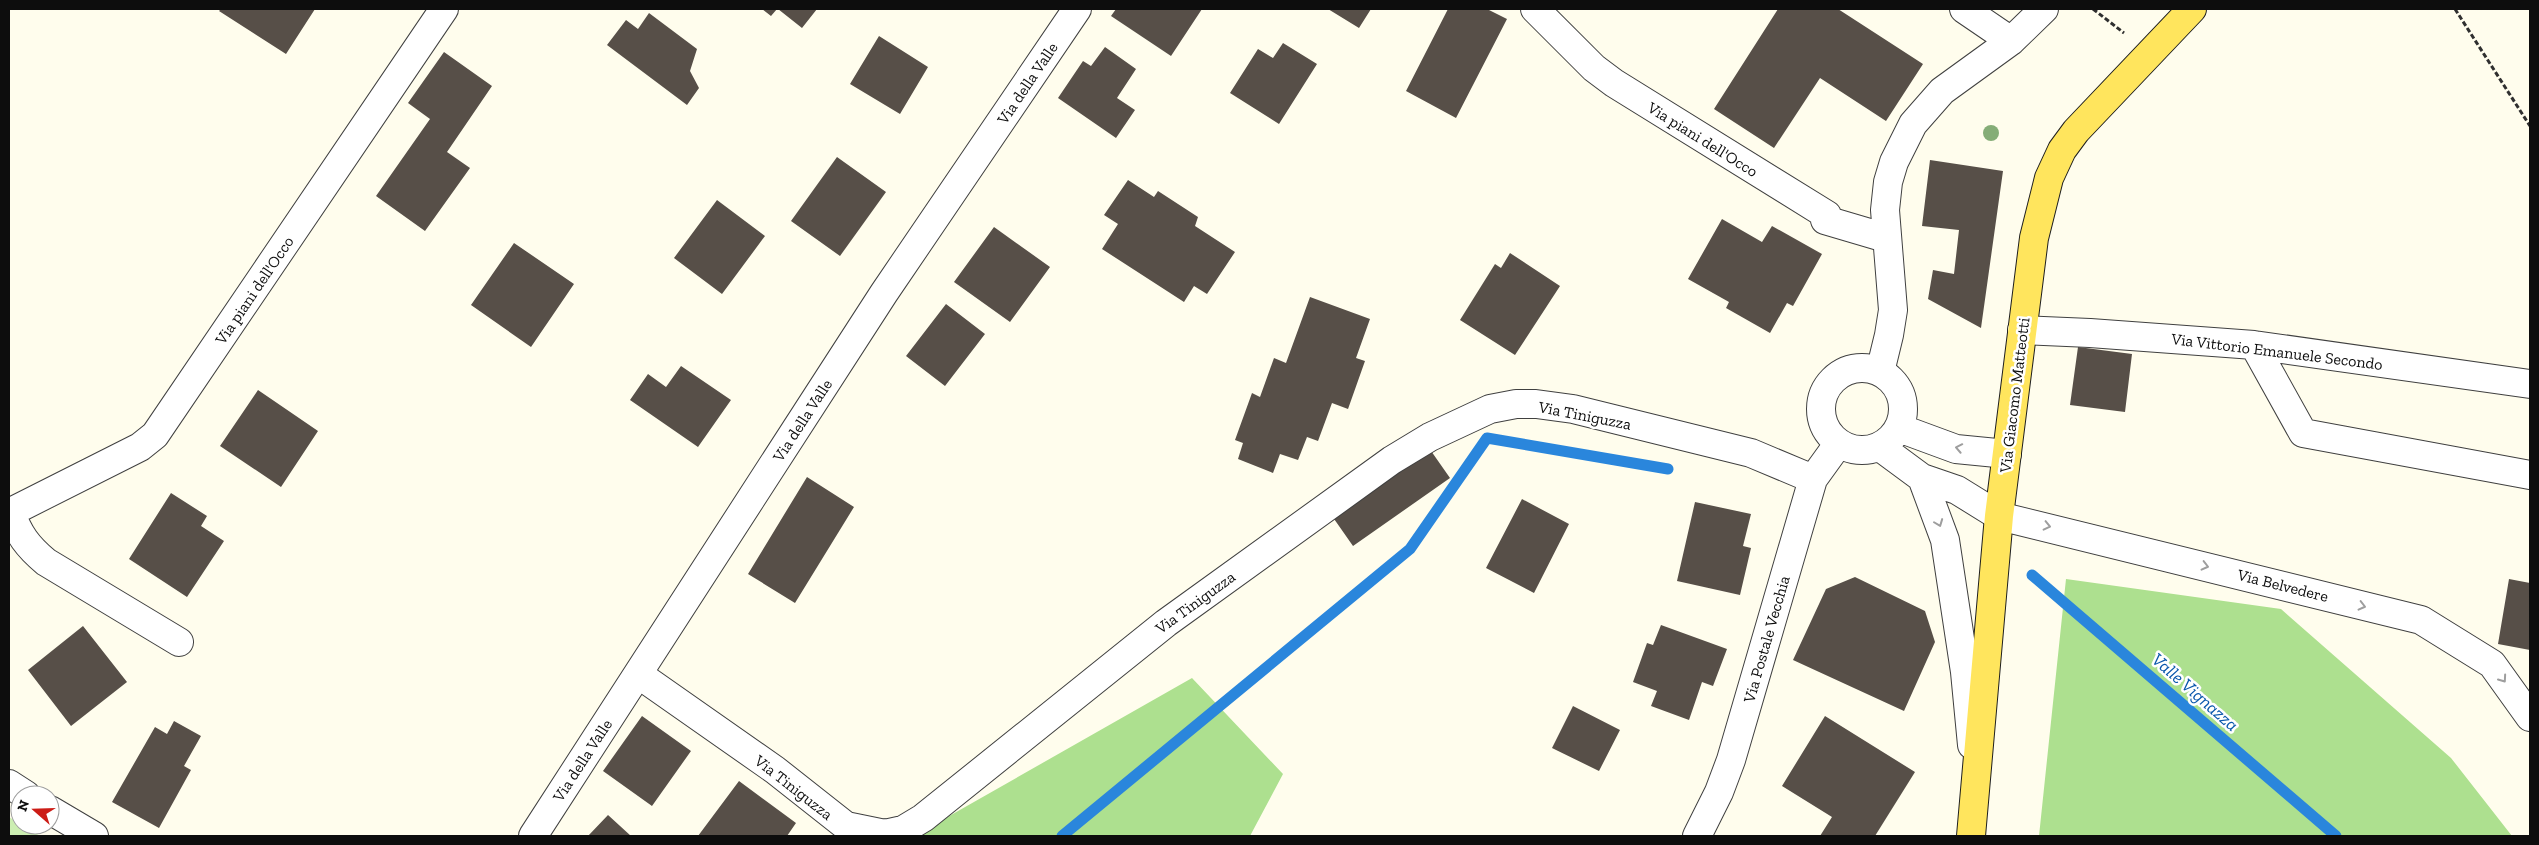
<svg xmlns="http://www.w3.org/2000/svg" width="2539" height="845" font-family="'Zilla Slab',serif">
<rect width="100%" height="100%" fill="#fffded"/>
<path fill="#cceeb2" d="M9 817 40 836H9Z"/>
<path fill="#ade08f" d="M2066 579 2281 609 2451 758 2512 836H2039Z
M1192 678 1283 774 1250 836H914Z"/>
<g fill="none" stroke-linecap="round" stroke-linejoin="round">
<path stroke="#2a86dc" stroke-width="11" d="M2032 575 2336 836
M1062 836 1410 549 1487 438 1668 469"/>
</g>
<path fill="#574f48" d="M221 9H315L286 54 219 11Z
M762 9H777L771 16Z
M778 9H817L802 28Z
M1116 9H1202L1171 56 1111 16Z
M1328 9H1371L1359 28Z
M1448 9H1487L1507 19 1456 118 1406 91Z
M1778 9H1838L1923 64 1886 121 1820 78 1774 148 1714 109Z
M649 13 697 49 690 71 699 88 687 105 607 45 626 20 638 29Z
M879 36 928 67 900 114 850 84Z
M1283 43 1317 64 1279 124 1230 93 1258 49 1273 58Z
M1105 47 1136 69 1117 98 1135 110 1116 138 1058 98 1083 61 1091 66Z
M444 52 492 86 447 152 470 168 425 231 376 196 430 119 408 103Z
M837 157 886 192 840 256 791 221Z
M1930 160 2003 171 1981 328 1928 299 1933 270 1954 274 1959 230 1922 226Z
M1128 180 1154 197 1158 191 1198 217 1195 226 1235 252 1207 294 1194 286 1184 302 1102 249 1118 224 1104 215Z
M717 200 765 236 722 294 674 258Z
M1722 219 1762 242 1772 226 1822 254 1793 306 1787 303 1770 333 1726 308 1729 302 1688 279Z
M994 227 1050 267 1010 322 954 282Z
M514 243 574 284 531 347 471 305Z
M1510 253 1560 286 1515 355 1460 320 1495 264 1501 268Z
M1310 297 1370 319 1356 358 1365 361 1348 409 1332 403 1318 441 1307 437 1298 460 1280 454 1273 473 1238 459 1243 443 1235 440 1252 393 1260 397 1274 358 1286 363Z
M946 304 985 334 945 386 906 356Z
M2078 347 2132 354 2125 412 2070 405Z
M681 366 731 400 698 447 630 400 648 374 666 387Z
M258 390 318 431 281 487 220 446Z
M1429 448 1450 478 1353 546 1332 516Z
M807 477 854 507 795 603 748 574Z
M171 493 207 516 201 526 224 541 187 597 129 559Z
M1522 499 1569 524 1534 593 1486 568Z
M1695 502 1751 514 1743 546 1751 548 1740 595 1677 581Z
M1855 577 1925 611 1935 642 1904 711 1793 660 1826 589Z
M2509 579 2530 583V650L2498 644Z
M1661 625 1727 649 1713 686 1702 682 1689 720 1651 706 1657 691 1633 682 1647 643 1653 645Z
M83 626 127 682 71 726 28 670Z
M1573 706 1620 730 1599 771 1552 748Z
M642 716 691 751 652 806 603 771Z
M1825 716 1915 772 1875 836H1820L1832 817 1782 786Z
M174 721 201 736 184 766 191 770 159 828 112 802 155 727 167 734Z
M739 781 796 823 787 836H698Z
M608 815 631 836H588Z"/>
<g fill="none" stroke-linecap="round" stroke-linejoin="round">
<g stroke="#404040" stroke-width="30">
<path id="minor" d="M1535 9 1594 68 1614 83 1827 215 1825 220 1886 238
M1964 9 2011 41
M2022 330 2090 333 2254 345 2530 384
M2254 345 2303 433 2530 475
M1821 409a41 41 0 1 1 82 0a41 41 0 1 1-82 0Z
M1880 372 1889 335 1893 310 1885 210 1888 182 1894 162 1913 124 1942 91 2011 41 2044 9
M1899 428 1956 449 2007 454
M1880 447 1922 478 1957 490 1999 516 2421 620 2492 664 2530 717
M1922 478 1945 540 1965 672 1972 745
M11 512C18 534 28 547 46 562L179 642
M9 513 140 447 155 435 444 9
M638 674 775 770 846 826 885 834 903 830 923 818 1166 623 1392 460 1430 437 1490 409 1516 404H1536L1573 409 1751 453 1813 479
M9 784 26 795
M50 810 94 836
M533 836 884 293 1077 9
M1697 836 1719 792 1731 760 1813 479 1839 443"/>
</g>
<g stroke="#1e1e1e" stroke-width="30">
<path id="major" d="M1971 836 1999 516 2034 238 2049 178 2062 150 2076 131 2192 9"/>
</g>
<path stroke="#2f2f2f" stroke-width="3" stroke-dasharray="5 2.5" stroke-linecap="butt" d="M2093 9 2124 33
M2455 9 2530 126"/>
<use href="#minor" stroke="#fff" stroke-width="28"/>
<use href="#major" stroke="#ffe55d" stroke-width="28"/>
</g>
<circle fill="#85ad77" cx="1991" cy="133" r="8"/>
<defs><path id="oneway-chevron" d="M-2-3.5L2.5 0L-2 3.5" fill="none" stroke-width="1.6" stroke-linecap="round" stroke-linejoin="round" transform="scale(1.25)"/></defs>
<g stroke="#9e9e9e">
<use href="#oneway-chevron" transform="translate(1959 448) rotate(-169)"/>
<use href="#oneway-chevron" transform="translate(1939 523) rotate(69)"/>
<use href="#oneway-chevron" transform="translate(2047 526) rotate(13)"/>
<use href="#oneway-chevron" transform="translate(2205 566) rotate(14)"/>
<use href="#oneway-chevron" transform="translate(2362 606) rotate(14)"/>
<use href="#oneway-chevron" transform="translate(2503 679) rotate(55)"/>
</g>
<g text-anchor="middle" stroke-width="5" stroke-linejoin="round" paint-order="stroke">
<g font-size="16" fill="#0d0d0d" stroke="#fff">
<text transform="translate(1027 83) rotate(-56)" y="6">Via della Valle</text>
<text transform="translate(1703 139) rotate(32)" y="6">Via piani dell'Occo</text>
<text transform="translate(254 290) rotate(-56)" y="6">Via piani dell'Occo</text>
<text transform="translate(2277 351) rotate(7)" y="6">Via Vittorio Emanuele Secondo</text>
<text transform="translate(2014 395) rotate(-83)" y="6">Via Giacomo Matteotti</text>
<text transform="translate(1585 415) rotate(11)" y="6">Via Tiniguzza</text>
<text transform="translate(802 420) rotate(-57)" y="6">Via della Valle</text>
<text transform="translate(2283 585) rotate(14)" y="6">Via Belvedere</text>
<text transform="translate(1195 602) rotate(-36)" y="6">Via Tiniguzza</text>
<text transform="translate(1766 639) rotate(-74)" y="6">Via Postale Vecchia</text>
<text transform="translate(582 760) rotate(-57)" y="6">Via della Valle</text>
<text transform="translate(794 787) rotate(38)" y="6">Via Tiniguzza</text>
</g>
<g font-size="18" font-style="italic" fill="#0957ac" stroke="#fff">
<text transform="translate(2195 692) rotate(41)" y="6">Valle Vignazza</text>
</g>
</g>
<rect width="2539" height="845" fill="none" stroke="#0d0d0d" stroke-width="20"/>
<g transform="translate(35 810) rotate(290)"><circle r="24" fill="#ffffff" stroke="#9e9e9e"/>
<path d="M0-4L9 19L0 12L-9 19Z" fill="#cc1c16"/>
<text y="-8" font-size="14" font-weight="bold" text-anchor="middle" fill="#0d0d0d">N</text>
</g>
</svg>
